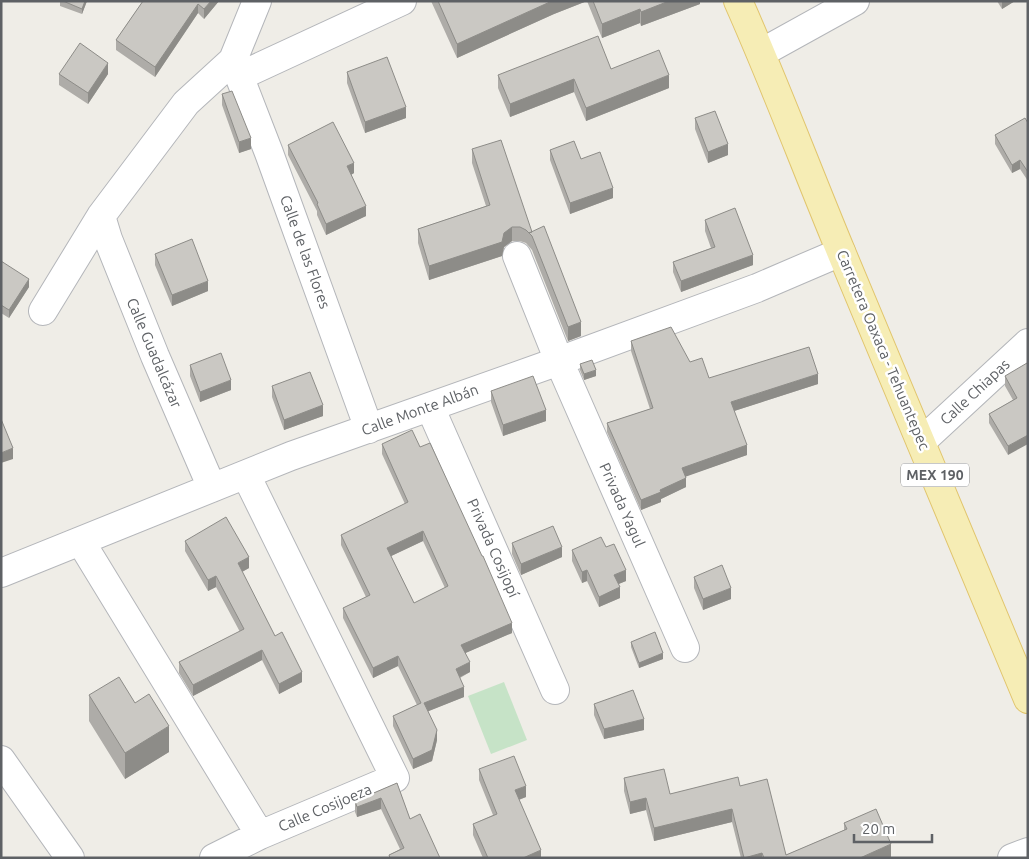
<svg xmlns="http://www.w3.org/2000/svg" width="1029" height="859" font-family="Ubuntu,sans-serif">
<rect width="100%" height="100%" fill="#efede7"/>
<path fill="#c6e3c7" d="M504 682 527 740 491 754 468 696Z"/>
<g fill="none" stroke-linecap="round" stroke-linejoin="round">
<g stroke="#b4b6ba" stroke-width="30">
<path id="minor" d="M257 1 233 60 269 153 369 429
M761 53 855 1
M240 76 402 1
M101 216 108 239 155 356 212 488
M517 256 559 361 685 648
M43 311 101 216 186 103 233 60
M430 407 555 690
M921 442 1028 343
M81 542 260 835
M1 573 291 456 559 361 757 288 841 252
M1 760 70 858
M214 858 260 835 395 778 246 475
M1012 858 1028 852"/>
</g>
<g stroke="#e1c56d" stroke-width="30">
<path id="major" d="M738 1C775 84 807 170 842 254 904 402 966 551 1028 699"/>
</g>
<use href="#minor" stroke="#fff" stroke-width="28"/>
<use href="#major" stroke="#f6edb5" stroke-width="28"/>
</g>
<path fill="#aeaca8" fill-rule="evenodd" d="M60 1H87L82 14 60 6Z
M143 1H219L204 19 198 13 155 77 116 50V40Z
M431 1H587L554 14 457 58Z
M587 1H700V4L641 26 640 23 602 38Z
M997 1H1015L1002 9Z
M611 69 669 88 586 121 574 92 510 117 498 88V75Z
M347 72 406 118 365 133 347 83Z
M59 74H108L88 104 59 85Z
M222 94 251 149 239 153 222 105Z
M695 118 728 155 708 163 695 129Z
M1028 123V181L1020 169 1012 173 995 144V135Z
M288 145 354 173 351 175 366 216 326 235 317 215V211L288 155Z
M472 149 532 232 581 336 568 341 532 250 526 243 520 241H512L504 247 502 256 429 280 418 243V229L486 206 472 163Z
M550 150 581 159 613 198 570 214 550 160Z
M705 220 753 265 681 292 673 272V262L711 248 705 231Z
M155 254 208 291 172 306 155 265Z
M1 261 29 287 9 318 1 313Z
M631 341 690 362 709 378 818 384 734 411 747 455 686 476V487L661 499V502L641 510 607 432V423L650 409 631 351Z
M580 364 596 376 584 380 580 370Z
M190 365 231 390 200 402 190 376Z
M1028 365 1008 455 989 423V414L1013 400 1005 386V376Z
M272 386 323 416 284 430 272 397Z
M491 391 546 421 503 436 491 402Z
M382 444 420 447 512 633 465 653 470 672 460 678 464 697 428 711 437 740 432 761 413 769 393 726V716L417 705 398 666 373 678 343 618V608L366 597 341 545V535L405 504 382 454ZM423 541 445 588 414 603 391 556Z
M185 541 249 568 242 572 275 636 302 682 279 694 262 660 193 696 179 673V662L240 632 216 587 208 591 185 551Z
M512 543 562 557 521 575 512 554Z
M606 547 626 581 618 584 620 598 599 607 587 581 582 583 572 561V550Z
M694 577 731 599 703 610 694 588Z
M631 642 663 659 639 668 631 647Z
M89 695 135 703 169 752 125 779 89 721Z
M594 704 644 730 604 739 594 715Z
M479 769 526 797 519 800 541 858H483L473 835V824L493 815 479 780Z
M624 778 670 794 740 786 786 855 844 830V823L891 857 889 858H741L732 822 654 841 646 810 630 814 624 791Z
M397 783 410 819 440 858H389V855L400 849 381 809 357 817 355 812V801Z"/>
<path fill="#8d8c88" d="M85 1H87L82 14V9Z
M211 1H219L204 19V9Z
M552 1H587L554 14 457 58V44Z
M669 1H700V4L641 26V12Z
M1002 1H1015L1002 9Z
M198 4V13L155 77V67Z
M640 9V23L602 38V24Z
M108 63V74L88 104V93Z
M669 75V88L586 121V108Z
M574 79V92L510 117V104Z
M406 107V118L365 133V122Z
M251 138V149L239 153V142Z
M728 144V155L708 163V152Z
M1020 160V169L1012 173V165Z
M354 163V173L347 177V166Z
M613 188V198L570 214V203Z
M366 206V216L326 235V224Z
M512 227V241L504 247 502 256 429 280V266L504 233Z
M753 255V265L681 292V281Z
M29 279V287L9 318V310Z
M208 281V291L172 306V295Z
M581 322V336L568 341V327Z
M596 370V376L584 380V374Z
M818 374V384L731 412V402Z
M231 380V390L200 402V392Z
M323 405V416L284 430V420Z
M546 410V421L503 436V425Z
M1028 435V444L1008 455V446Z
M747 445V455L682 478V468Z
M13 448V459L1 463V453Z
M686 478V487L661 499V502L641 510V500L660 490Z
M423 531V541L387 558V548Z
M562 547V557L521 575V564Z
M249 557V568L238 574V563Z
M587 570V581L582 583V572Z
M626 570V581L614 586V575Z
M216 576V587L208 591V580Z
M620 587V598L599 607V597Z
M731 588V599L703 610V599Z
M512 623V633L461 655V645Z
M262 650V660L193 696V685Z
M663 653V659L639 668V663Z
M398 656V666L373 678V668Z
M470 662V672L456 679V669Z
M302 672V682L279 694V684Z
M464 687V697L424 713V703Z
M644 719V730L604 739V729Z
M169 726V752L125 779V753Z
M437 730V740L432 761 413 769V759Z
M526 786V797L515 801V790Z
M381 798V809L357 817V807Z
M646 798V810L630 814V802Z
M732 809V822L654 841V828Z
M891 844V857L889 858H860Z
M541 850V858H523Z
M762 853V858H744Z"/>
<path fill="#cac8c3" stroke="#8d8c88" fill-rule="evenodd" d="M63 1H85L82 9Z
M143 1H211L204 9 198 4 155 67 116 40Z
M438 1H552L457 44Z
M593 1H669L641 12 640 9 602 24Z
M598 36 611 69 659 50 669 75 586 108 574 79 510 104 498 75Z
M80 43 108 63 88 93 59 74Z
M387 57 406 107 365 122 347 72Z
M232 91 251 138 239 142 222 94Z
M715 111 728 144 708 152 695 118Z
M1025 118 1028 123V172L1020 160 1012 165 995 135Z
M333 122 354 163 347 166 366 206 326 224 317 204 318 203 288 145Z
M501 140 532 232 529 233 526 230 520 227H512L504 233 502 242 429 266 418 229 490 205 472 149Z
M574 141 581 159 600 152 613 188 570 203 550 150Z
M735 208 753 255 681 281 673 262 715 247 705 220Z
M544 226 581 322 568 327 532 236 529 233Z
M192 239 208 281 172 295 155 254Z
M1 261 29 279 9 310 1 305Z
M671 327 690 362 702 358 709 378 809 347 818 374 731 402 747 445 682 468 686 478 660 490 661 492 641 500 607 423 653 408 631 341Z
M221 353 231 380 200 392 190 365Z
M592 360 596 370 584 374 580 364Z
M1027 363 1028 365V435L1008 446 989 414 1017 398 1005 376Z
M310 372 323 405 284 420 272 386Z
M533 376 546 410 503 425 491 391Z
M1 419 13 448 1 453Z
M412 430 420 447 430 443 482 556H483L512 623 461 645 470 662 456 669 464 687 424 703 437 730 432 750 413 759 393 716 421 703 398 656 373 668 343 608 370 595 341 535 408 502 382 444ZM423 531 448 586 414 603 387 548Z
M226 517 249 557 238 563 275 636 282 632 302 672 279 684 262 650 193 685 179 662 244 629 216 576 208 580 185 541Z
M553 526 562 547 521 564 512 543Z
M601 537 606 547 614 544 626 570 614 575 620 587 599 597 587 570 582 572 572 550Z
M722 565 731 588 703 599 694 577Z
M655 632 663 653 639 663 631 642Z
M119 677 135 703 149 694 169 726 125 753 89 695Z
M633 690 644 719 604 729 594 704Z
M514 756 526 786 515 790 541 850 523 858H488L473 824 497 814 479 769Z
M664 769 670 794 738 777 740 786 767 779 786 855 847 829 844 823 876 809 891 844 860 858H764L762 853 744 858 732 809 654 828 646 798 630 802 624 778Z
M397 783 410 819 420 814 440 858H390L389 855 404 848 381 798 357 807 355 801Z"/>
<g text-anchor="middle" stroke-width="5" stroke-linejoin="round" paint-order="stroke">
<rect fill="#fff" stroke="#8e9093" stroke-width="1" x="901" y="463.5" width="68" height="23" rx="4"/>
<g font-size="14" font-weight="bold" fill="#5e6165">
<text x="935" y="480">MEX 190</text>
</g>
<g font-size="15" fill="#5e6165" stroke="#fff">
<text transform="translate(305 252) rotate(70)" y="5">Calle de las Flores</text>
<text transform="translate(883 350) rotate(67)" y="5">Carretera Oaxaca - Tehuantepec</text>
<text transform="translate(154 353) rotate(67)" y="5">Calle Guadalcázar</text>
<text transform="translate(975 392) rotate(-43)" y="5">Calle Chiapas</text>
<text transform="translate(420 410) rotate(-20)" y="5">Calle Monte Albán</text>
<text transform="translate(622 505) rotate(66)" y="5">Privada Yagul</text>
<text transform="translate(493 548) rotate(66)" y="5">Privada Cosijopí</text>
<text transform="translate(325 808) rotate(-23)" y="5">Calle Cosijoeza</text>
</g>
</g>
<rect width="1029" height="859" fill="none" stroke="#5e6165" stroke-width="5"/>
<path d="M854 834v8h78v-8" fill="none" stroke="#5e6165" stroke-width="2.5"/>
<text x="862" y="834" font-size="15" fill="#5e6165" stroke="#ffffff" stroke-width="4" paint-order="stroke">20 m</text>
</svg>
